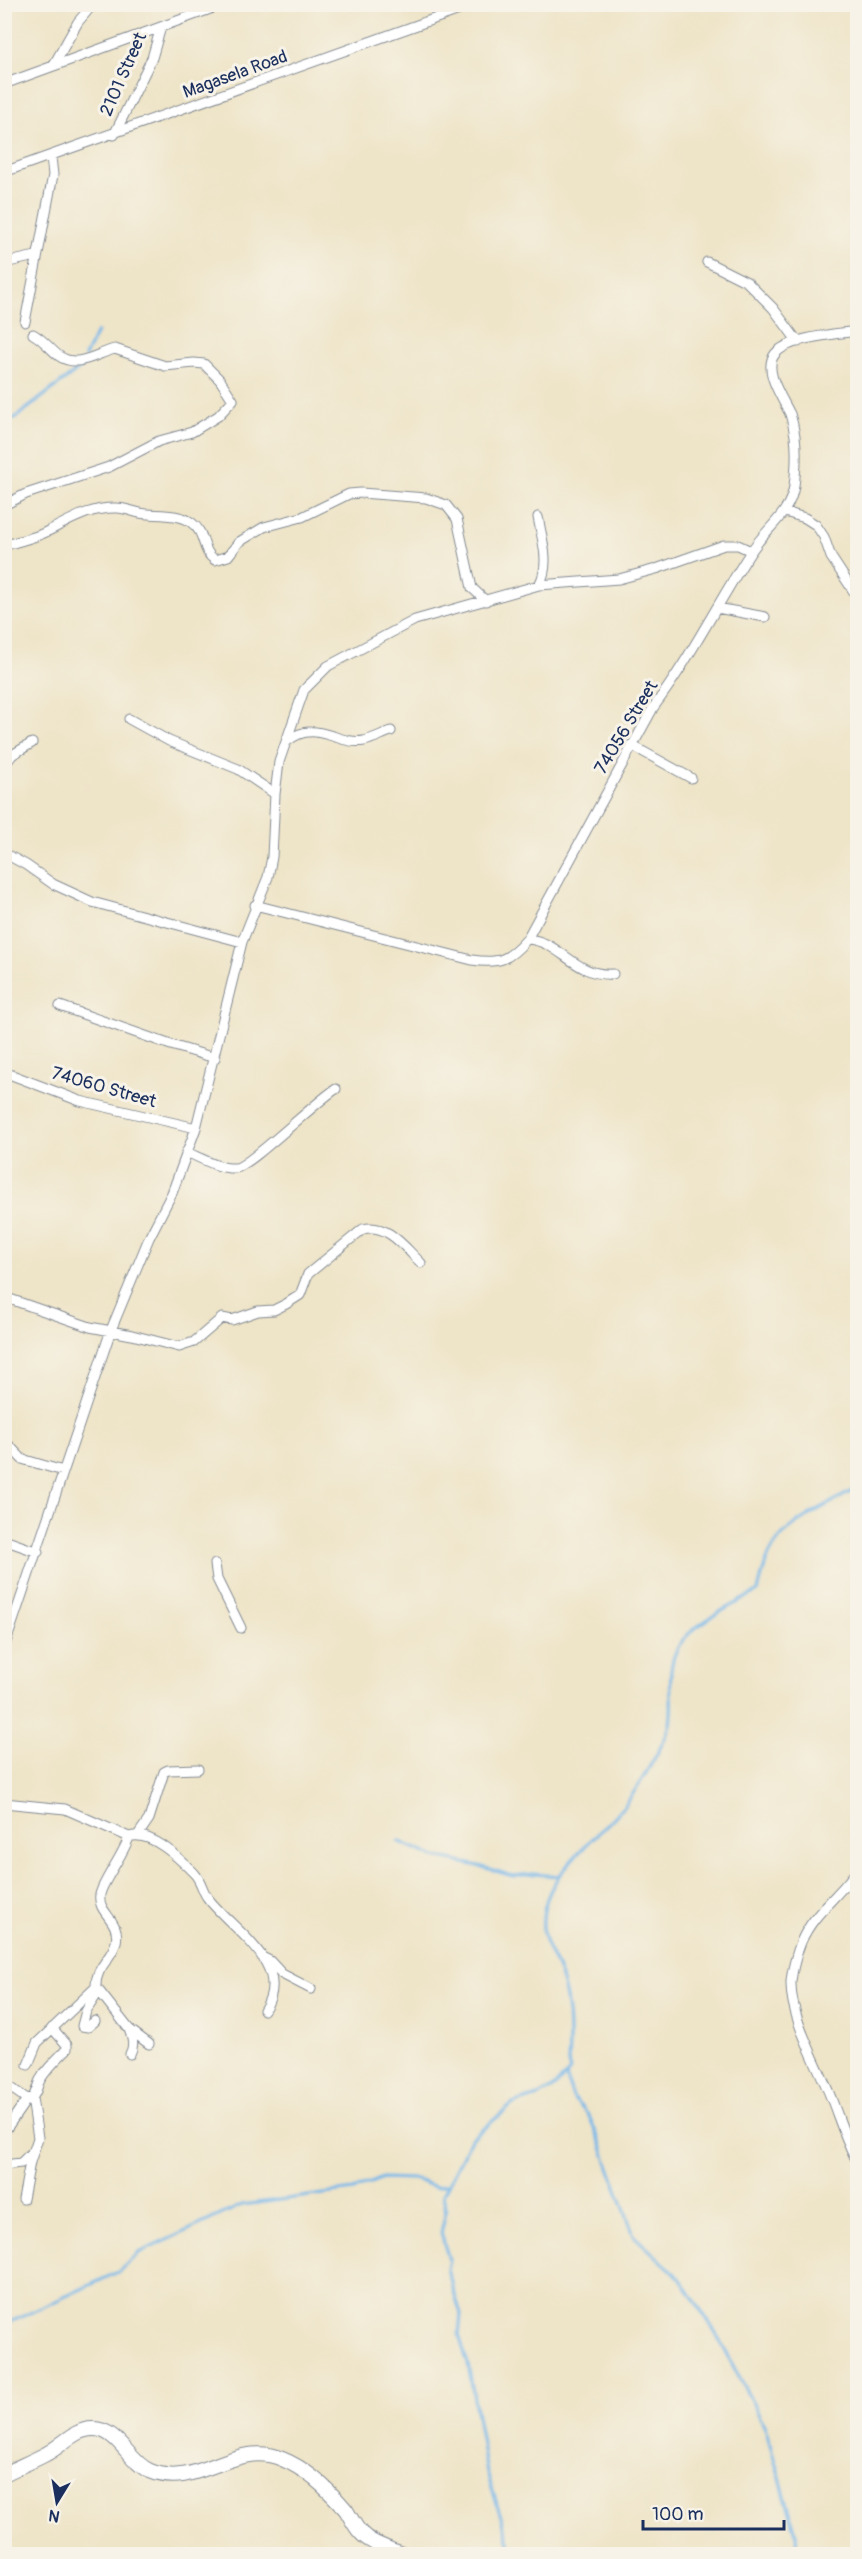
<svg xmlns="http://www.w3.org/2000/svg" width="862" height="2559" font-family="Pangolin,sans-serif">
<rect width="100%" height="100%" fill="#f7f3e8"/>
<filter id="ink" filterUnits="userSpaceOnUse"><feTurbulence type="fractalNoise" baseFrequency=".0167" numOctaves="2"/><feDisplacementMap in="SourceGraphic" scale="12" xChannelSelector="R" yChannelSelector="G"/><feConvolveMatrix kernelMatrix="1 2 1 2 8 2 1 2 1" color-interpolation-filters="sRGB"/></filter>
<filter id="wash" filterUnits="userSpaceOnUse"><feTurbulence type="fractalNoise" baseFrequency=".008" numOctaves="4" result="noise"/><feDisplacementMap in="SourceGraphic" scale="24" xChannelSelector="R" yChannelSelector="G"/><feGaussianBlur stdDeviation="1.35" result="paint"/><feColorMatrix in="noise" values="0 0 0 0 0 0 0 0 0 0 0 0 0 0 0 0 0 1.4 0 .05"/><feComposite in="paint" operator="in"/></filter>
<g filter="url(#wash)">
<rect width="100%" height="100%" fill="#eee4c7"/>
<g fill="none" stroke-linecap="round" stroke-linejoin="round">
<path stroke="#75b7ea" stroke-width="3" d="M85 356 97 332
M4 421 15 418 84 365V362
M398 1841 435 1857 479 1866 513 1876 533 1874 558 1876
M566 2076 573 2098 589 2116 599 2139 634 2236 680 2278 716 2333 765 2427 796 2533 797 2554
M4 2325 118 2272 139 2253 242 2205 354 2190 382 2178 414 2179 436 2187 446 2185
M513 2554 487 2473 468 2364 459 2335 461 2314 447 2269 449 2260 441 2233 446 2211 443 2195 471 2139 513 2104 541 2095 551 2089 566 2076 570 2070 568 2063C570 2034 570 2006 561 1978 554 1955 541 1946 543 1919 545 1867 609 1833 634 1792 644 1777 666 1741 670 1724 675 1696 663 1670 680 1644 693 1623 736 1604 758 1591 762 1576 765 1560 774 1546 792 1518 831 1505 858 1487"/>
</g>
</g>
<g filter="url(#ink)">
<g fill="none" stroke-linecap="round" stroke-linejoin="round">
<g stroke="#848a92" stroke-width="11">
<path id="street" d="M53 66 78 22 93 4
M4 84 224 4
M114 135 152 58 161 27
M4 172 476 4
M707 262 747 282 773 308 798 342
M4 263 36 256
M25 322 53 175 51 157
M4 505 26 494 109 467 159 441 192 432 218 416 233 400 220 380 204 364 194 363 165 366 115 349C97 353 78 369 59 356 50 349 44 340 33 334
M785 512 805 518 816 525 824 537 831 557 858 598
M538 517C542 540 551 564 539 585
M4 546C17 541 31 539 44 533 68 522 88 507 117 508 127 508 137 514 148 514 162 515 181 514 192 523 206 533 201 551 215 560L228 556 239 542 264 527 302 517 349 494 361 493 426 498 446 505 457 519 472 588 486 601
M717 608 765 617
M129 719 169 741 238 769 275 794
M286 742C316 717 337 746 364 741 373 739 382 734 391 731
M631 745 691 778
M4 766 12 755 32 743
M4 853 26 865 53 884 92 902 242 942
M255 905 472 960C499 964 509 960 527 939L653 708C690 659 717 604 750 553 765 529 790 515 794 486 796 470 797 451 795 436 794 429 792 420 790 414 783 399 762 370 775 354 790 337 836 334 858 331
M527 939C561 941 574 977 613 974
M60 1006 171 1045 215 1058
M4 1072 80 1101 196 1128
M186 1152C201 1158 219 1169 235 1168 248 1168 316 1101 336 1089
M4 1297 90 1327 132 1335 179 1347 194 1342 222 1318 232 1320 258 1311 274 1310 286 1304 300 1295 308 1274 363 1229C388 1223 404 1247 421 1263
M4 1440 22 1459 63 1471
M4 1540 38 1552
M215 1564 217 1579 241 1628
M4 1648 111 1330 149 1238 172 1193 196 1128 242 942 268 877 272 857 275 794 279 762 304 690 328 666 415 620 539 585 619 579 656 569 724 545H738L751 551
M4 1803 65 1809 129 1837C124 1854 101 1884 100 1895 97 1913 121 1920 116 1942 112 1959 95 1967 96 1987L37 2043 28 2065
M138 1835 149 1819 164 1772 168 1770 198 1769
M129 1837C150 1829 180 1859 194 1873 201 1880 202 1890 207 1897 230 1929 295 1964 264 2010
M858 1869C841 1894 813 1913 801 1942 797 1952 792 1970 791 1982 790 2020 820 2067 833 2103 841 2124 847 2143 858 2163
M262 1957 270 1961 282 1974 311 1989
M96 1987 129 2029 149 2044
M95 2021 88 2027 82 2026 86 2011 99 1991
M129 2029C132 2038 135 2045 130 2054
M4 2083 27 2099
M4 2132 27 2099 32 2098
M4 2165 21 2163 32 2152
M23 2199 30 2162 38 2138 32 2098C37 2092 37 2086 40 2080 47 2068 57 2059 67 2049V2045L52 2028"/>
</g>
<g stroke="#848a92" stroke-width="16">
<path id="secondary" d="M4 2474C18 2467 33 2461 46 2454 62 2446 74 2429 93 2429 119 2429 128 2462 150 2471 198 2491 233 2439 282 2459 307 2469 329 2490 346 2510 351 2518 355 2527 361 2533 371 2544 388 2548 401 2554"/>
</g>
<use href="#street" stroke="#fff" stroke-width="9"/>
<use href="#secondary" stroke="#fff" stroke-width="14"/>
</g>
</g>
<g text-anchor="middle" stroke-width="6" stroke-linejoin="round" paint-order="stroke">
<g font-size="18" fill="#1b2f5e" stroke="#f7f3e8">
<text transform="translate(123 74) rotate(-66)" y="6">2101 Street</text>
<text transform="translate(235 74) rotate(-20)" y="6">Magasela Road</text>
<text transform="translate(626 727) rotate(-59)" y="6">74056 Street</text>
<text transform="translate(104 1087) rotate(16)" y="6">74060 Street</text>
</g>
</g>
<rect width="862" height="2559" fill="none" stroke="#f7f3e8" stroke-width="24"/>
<g transform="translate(57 2502) rotate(191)" stroke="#f7f3e8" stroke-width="4.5" paint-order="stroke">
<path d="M0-4.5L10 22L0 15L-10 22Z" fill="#1b2f5e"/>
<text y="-9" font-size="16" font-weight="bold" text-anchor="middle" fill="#1b2f5e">N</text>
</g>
<path d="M643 2520v9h141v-9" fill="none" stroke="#1b2f5e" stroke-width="3"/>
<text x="652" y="2520" font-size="18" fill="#1b2f5e" stroke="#f7f3e8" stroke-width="4.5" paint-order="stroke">100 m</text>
</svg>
